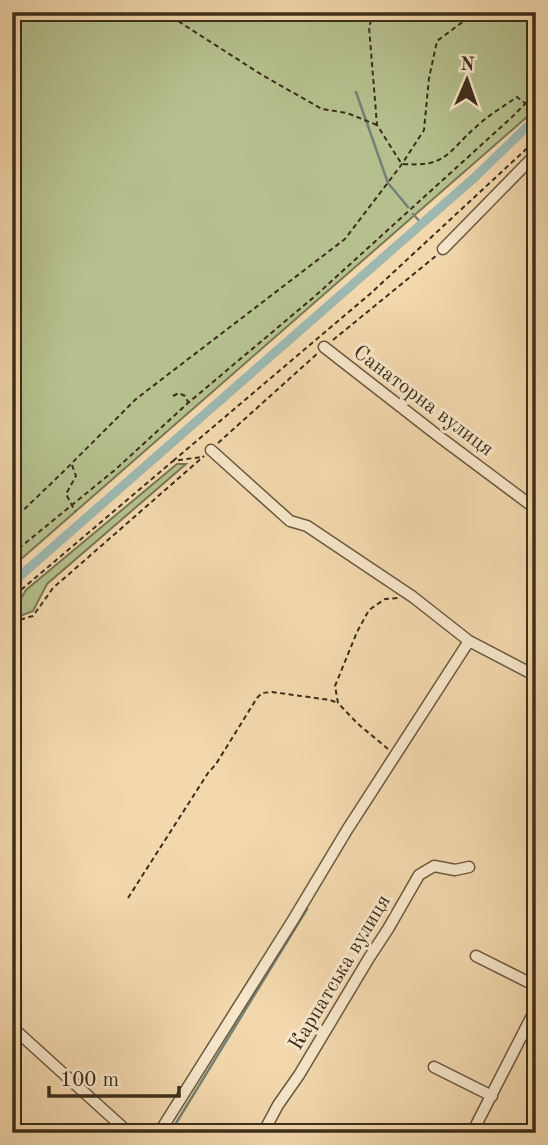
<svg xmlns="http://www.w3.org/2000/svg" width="548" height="1145" font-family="'Old Standard TT',serif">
<rect width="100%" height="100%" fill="#f3d8ad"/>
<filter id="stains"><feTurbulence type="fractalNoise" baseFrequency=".00286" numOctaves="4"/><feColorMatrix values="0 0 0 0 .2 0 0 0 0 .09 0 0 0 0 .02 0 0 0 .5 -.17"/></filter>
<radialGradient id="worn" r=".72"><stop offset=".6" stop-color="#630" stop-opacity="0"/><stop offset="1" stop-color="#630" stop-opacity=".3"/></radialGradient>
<path fill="#b5c08e" stroke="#787754" stroke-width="2" d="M12 12H536V109L12 567Z
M177 464H186L47 584 33 611 20 616 12 614 26 590Z"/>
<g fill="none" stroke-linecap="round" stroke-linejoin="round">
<path stroke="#768175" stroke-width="2.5" d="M356 92 388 183 408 207
M413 214 422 224
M170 1133 307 909"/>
<path stroke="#9db9b1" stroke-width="9" d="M12 583 474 178 536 118"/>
<g stroke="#6a583f" stroke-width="13">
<path id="minor" d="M443 249 536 154
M324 347 437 435 536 509
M211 450 290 521 307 526 413 597 469 641
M476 956 536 986
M12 1027 129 1133
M434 1067 492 1096
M159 1133 293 920 347 830 469 641 536 676
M263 1133 278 1105 299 1075 369 958 388 929 419 875 434 866 455 870 469 867
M472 1133 536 1008"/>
</g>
<path stroke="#3c2e1a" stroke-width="2" stroke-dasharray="5 3.5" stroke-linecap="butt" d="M164 12 262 75 322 109 347 113 377 125
M374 12 369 27 377 125 401 163
M403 164C448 167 447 152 477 126 489 115 504 106 517 97L525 103
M333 340 437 255
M173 396 179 393 185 396 188 402
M218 443 318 353
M173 461 370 294 536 140
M72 465 76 476 66 494 75 511
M12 521 63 472 136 399 345 239 402 164 424 130 429 78 437 41 476 12
M12 554 116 469 188 403 314 297 511 118 536 93
M12 604 22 589 173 461 201 457
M12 622 33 616 53 588 204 456
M388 749 357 723 338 703 335 686 357 632 369 610 385 599 398 598
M128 898 208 773 216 764 257 698 262 693 272 692 330 700 338 703"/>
<use href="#minor" stroke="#f7e6ca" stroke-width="10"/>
</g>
<g text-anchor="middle" stroke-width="6" stroke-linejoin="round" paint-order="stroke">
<g font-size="21" fill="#3c2e1a" stroke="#f7e6ca">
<text transform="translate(424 400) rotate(37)" y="7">Санаторна вулиця</text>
<text transform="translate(339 972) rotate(-59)" y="7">Карпатська вулиця</text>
</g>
</g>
<rect width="548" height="1145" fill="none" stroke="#f3d8ad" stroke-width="42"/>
<rect x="14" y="14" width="520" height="1117" fill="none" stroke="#3c2e1a" stroke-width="3.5"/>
<rect x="21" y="21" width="506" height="1103" fill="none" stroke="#3c2e1a" stroke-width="2"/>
<g transform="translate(467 80) rotate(2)" stroke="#f7e6ca" stroke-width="5" paint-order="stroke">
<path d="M0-5L12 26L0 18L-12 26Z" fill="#3c2e1a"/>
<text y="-10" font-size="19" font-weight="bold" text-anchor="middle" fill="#3c2e1a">N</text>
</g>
<path d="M49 1086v10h130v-10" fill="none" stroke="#3c2e1a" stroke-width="3.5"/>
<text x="60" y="1086" font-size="21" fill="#3c2e1a" stroke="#f7e6ca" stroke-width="5" paint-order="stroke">100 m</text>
<rect width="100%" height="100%" filter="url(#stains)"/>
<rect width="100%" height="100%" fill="url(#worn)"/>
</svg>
